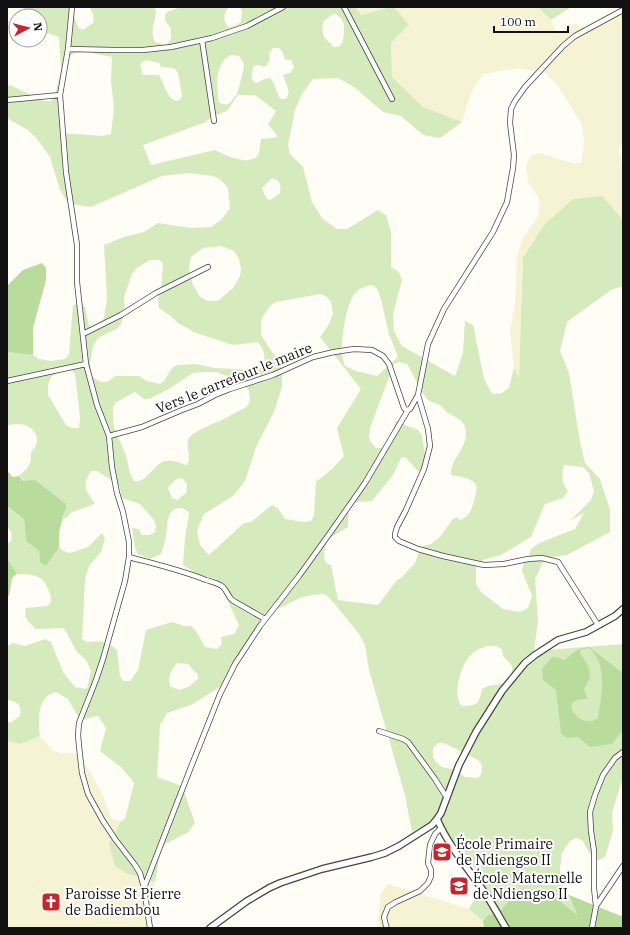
<svg xmlns="http://www.w3.org/2000/svg" width="630" height="935" font-family="'IBM Plex Serif',serif">
<rect width="100%" height="100%" fill="#fffdf5"/>
<path fill="#f6f3d4" d="M355 7H390L360 15Z
M394 7H538L551 20 557 34 576 23 585 31 623 8V143L619 149 623 170V220L619 215 523 258 519 379 514 368 510 331 515 304 517 257 522 240 538 216 540 206 538 197 528 182 526 164 531 156 540 153 575 164 581 162 584 143 582 125 558 86 545 73 518 68 483 74 471 93 462 122 423 107 392 77 391 43 409 25Z
M40 736 52 750 60 753H74L78 755 92 774 103 796 111 818 121 821 109 844 126 873 155 882 149 920 147 928H7V741L20 744Z
M388 884 469 909 483 921 484 928H379L378 921 380 895Z"/>
<path fill="#d5ebbd" fill-rule="evenodd" d="M24 7H70L79 28 83 30 93 23C94 17 94 14 90 9L91 7H143L147 8H154L156 10C156 22 149 30 155 42L167 45 171 38V31L170 27 165 21V15L167 12 181 7H229C223 14 223 20 228 27L235 26 241 22 242 11 240 7H355L361 15 390 7H394L409 25 391 43 392 77 423 107 462 122 440 138 423 135 401 116 383 112 354 87 338 78 313 79 302 94 295 110 288 145 290 154 303 167 312 202 322 218 337 229H347L378 210 386 215 391 232V267L399 272 402 280 393 314 394 331 402 346 455 376 463 353 465 321 473 325 484 379 492 394 502 393 509 388 514 368 519 378 523 258 544 225 573 199 602 196 623 220V286L611 290 567 322 560 351 569 373 580 442 585 463 600 479 610 510V532L567 555 545 558 535 579 538 621 534 651 623 644V777L612 813 613 831 605 857 599 860 593 859 582 840 576 838 570 841 562 853 560 869 562 884 569 895 577 915 499 914 488 915 483 921 469 909 484 881 462 850 432 822 412 832 405 795 369 670 365 645 359 634 334 603 325 594 312 595 300 598 264 616 223 685 191 705 167 713 160 725 157 777 182 786 195 823 187 833 165 844 160 855 155 882 126 873 115 866 109 844 121 821 125 819 134 783 122 768 100 751 106 728 98 716 80 720 68 699 56 692C37 696 38 721 40 736L20 744 7 741V721L10 723 20 716C22 703 17 703 7 699V649L8 646 13 643 25 646 45 639 51 642 63 672 75 687 87 689 91 671 86 660 76 651 67 633 63 628 36 629C29 622 23 619 26 608L47 606 51 602C51 596 50 592 47 587 41 573 30 575 17 574L7 558V544L11 541C12 536 12 531 7 527V506L24 519 26 541 39 551 40 562 59 547 63 551 70 553 88 547 102 533 105 539 101 552 89 566 85 579 82 639 87 642C100 641 107 641 117 650L120 676 123 681H130L138 670 146 630 172 622 184 626H191L196 631 205 647 217 649 222 644 221 637 234 634 239 625 225 595 221 583 216 579 197 574 183 565 185 538 189 513C185 509 181 506 175 509 166 514 168 526 166 535 165 542 163 548 161 554L150 559 138 554 135 548 132 528 139 529 142 535H149L155 532 156 526 154 520 140 504 122 498 119 485 97 471H91C81 488 86 489 95 504L72 512 67 517 62 520 63 515 66 509 18 476C24 472 30 467 31 459 31 457 31 455 31 453 32 450 35 448 36 445 38 441 37 436 35 433 29 422 18 424 7 425V352L33 355 39 359 51 361 65 359 69 354 73 305 80 304 85 307 89 326 95 327 101 324 104 318 107 299 104 245 124 237 144 232 158 223 191 228 211 227 222 219 230 208 228 188 220 179 213 176 188 173 162 176 91 207 72 204 67 201 60 190 50 157 38 140 28 130 10 120 7 116V87L10 85 44 101H51L55 96 61 69 59 37 47 33H40V16H22ZM336 14C339 16 341 18 343 22 345 26 344 41 341 45 338 47 337 47 334 47L324 37 322 26 324 21 331 15ZM273 48H279L282 51 285 60H291L294 67 290 73 283 75C285 84 292 90 286 99H281L279 97 273 82 270 78C264 78 262 81 256 83 249 80 252 72 254 66L259 65 264 67 267 65 270 60 269 54ZM87 52 112 57 111 82 114 108 111 134 102 136 63 133 60 103 69 57 74 53ZM231 55 239 56 242 60 244 65 243 72 237 94 229 104C227 104 222 105 220 103 218 101 218 97 218 94 216 80 217 62 231 55ZM146 60 159 63 161 67 174 68 178 73 182 95C180 105 171 100 168 94 164 88 163 81 159 75H143L140 65V64ZM238 95H255L276 111 268 124 278 137 261 139C260 144 260 151 258 155 249 167 225 155 215 150L151 165 143 145 206 122 211 117 227 111ZM272 178C281 180 281 186 280 193L270 200 266 198 262 188ZM221 246 234 251 239 259 241 269 240 276 233 288 218 301H208L200 297 193 285 189 271 190 260 192 256 203 248ZM150 260H160L163 264 161 289 158 299 159 308 172 317 178 323 196 333 233 345 257 342C265 348 264 355 265 364L258 370 215 368 196 364 177 365 172 368 164 381 160 384 147 381 139 376H115C105 385 102 383 92 377L90 364 93 346 98 338 118 328 121 324 125 311 124 297 132 274 138 267ZM370 285 374 286 377 289 381 299 389 334 398 357 377 376 356 371 345 366C344 362 342 358 342 354 341 340 346 302 356 292 360 288 365 287 370 285ZM320 294 326 296 331 302 333 314 328 326 320 337 361 389 337 428 344 456 332 469 316 482 314 515 311 521 305 522 285 519 278 508 272 505 251 522 244 523 209 555 200 545 197 531 204 514 233 496 245 481 256 447 274 412 282 387V367L261 335V322L263 316 271 305 276 302ZM399 362 407 364C413 374 420 390 427 399 431 403 437 403 441 406 443 408 445 411 448 413 458 419 466 420 466 435 465 450 450 460 451 475 458 476 473 478 476 485 478 489 472 509 470 512 468 516 464 518 460 520L457 517 453 519 440 537 431 544 423 546 420 549 415 563 401 578 397 580 378 605 338 600 331 565 326 563 324 557 325 548 328 539 348 527 349 503 372 501 393 475 401 458 405 457 418 471 422 470 426 461 422 435C418 428 414 428 407 426 404 425 401 422 399 420L395 422 391 440 385 448H376L370 441 369 437 370 428 394 364ZM71 369 75 374 80 417 79 428H72L66 425 48 395V385L51 377 62 370ZM203 372H217L243 383 249 391 250 400 248 405 245 408C236 412 228 417 220 421 212 424 191 432 188 440 186 448 192 456 187 465 181 463 171 459 165 461 153 464 147 484 134 481L130 473 126 455 115 430 113 421V407L115 403 135 392 144 399H149L169 389 193 373ZM564 465 583 467 589 473 594 491 591 500 570 521 584 513 575 529 539 543 531 549 528 559 524 562 522 571 532 596 528 608 520 612 503 609 481 592 476 584V566L483 560 501 555 531 537 545 504 563 498 568 491C562 482 561 477 564 465ZM179 478C187 479 188 486 186 493L177 500 172 498 168 488 175 480ZM487 646H497L502 650 503 656 512 666V672L509 678 504 683 501 684 488 686 482 689C479 704 477 706 462 706 461 705 459 703 459 701 454 690 461 666 469 657 473 651 481 648 487 646ZM177 663 188 664 198 675V679L188 687 179 690 170 686C168 676 171 670 177 663ZM438 743H444L478 760 482 765 481 774 478 778 465 777 455 770 442 767 436 762 433 757V748Z
M538 7H571L551 20Z"/>
<path fill="#b9dc9c" fill-rule="evenodd" d="M42 263 46 268V280L33 328V355L7 352V286L23 270Z
M7 472 10 473 11 476 14 477 18 476 24 481 35 480 66 504V509L63 515 62 520 59 533V547L46 566 40 562 39 551 26 541 24 519 7 506Z
M7 558 17 574 12 578 9 596H7Z
M589 647 623 673V730L612 744 590 747 578 737 567 738 561 733 556 690 543 680 542 669 552 657H556L564 660 579 649ZM589 648C609 666 601 695 598 718 583 730 561 705 577 700 580 699 583 699 586 699L587 698 584 689C586 685 589 681 590 677 591 668 584 660 580 653V650Z
M569 895 621 916 623 914V928H484L483 921 488 915 499 913 509 901 553 896 577 915Z"/>
<g fill="none" stroke-linecap="round" stroke-linejoin="round">
<g stroke="#444" stroke-width="6">
<path id="minor" d="M72 7 68 49 60 95 66 172 77 245V282L86 364 97 405 109 436 112 467 117 493 123 512 129 542V557L125 581 103 659 96 680 79 723 78 735 79 746 82 773 88 794 103 821 115 839 135 865 140 873 144 888 150 928
M344 7 392 99
M202 40 214 121
M68 49 114 50H143L171 47 212 38 247 26 283 7
M7 100 60 95
M83 334 121 315 156 293 208 267
M7 381 86 364
M109 436 142 427 182 410 198 404 215 395 230 389 273 375 313 357 334 352 354 349 372 350 383 356 389 364 404 408 406 410 410 409 418 395
M129 557C155 564 181 570 206 580 212 582 219 583 223 587 227 591 228 596 232 600L265 619
M598 625 558 562 542 558 528 559 504 564 484 565 443 556 418 549 399 541 395 537V534L397 527 406 510 424 469 430 446 428 429 418 395 428 344 444 309 493 232 507 202 513 168 514 155 510 123 511 109 515 101 525 87 563 46 575 36 623 10
M379 731 403 739 408 742 435 779 447 798
M144 888 189 772 220 694 235 664 260 626 299 576 330 533 365 483 408 410
M596 906 623 866
M387 928 386 926 384 917 388 907 396 902 420 891 428 883 431 876V870L428 863 430 845 435 834 441 828
M592 928 596 906 594 888V851L591 831 590 812 595 795 603 775 615 758 623 752"/>
</g>
<g stroke="#444" stroke-width="8">
<path id="tertiary" d="M437 819C449 847 470 871 487 896 494 907 500 918 506 928
M210 928 247 901 269 888 280 883 322 869 372 857 385 853 399 846 432 825 437 819 441 813 459 765 476 732 502 691 525 663 535 655 558 640 586 632 615 616 623 609"/>
</g>
<use href="#minor" stroke="#fff" stroke-width="4.5"/>
<use href="#tertiary" stroke="#fff" stroke-width="5.5"/>
</g>
<defs>
<g id="school-square" transform="scale(1)"><rect x="-9" y="-9" width="18" height="18" rx="4" fill="#c4262e" stroke="#fff"/><path d="M0-5L7-2L0 1L-7-2ZM-4 1L0 2.5L4 1V4Q0 6-4 4Z" fill="#fff"/></g>
<g id="church-square" transform="scale(1)"><rect x="-9" y="-9" width="18" height="18" rx="4" fill="#c4262e" stroke="#fff"/><path d="M-1.2-6h2.4v3.5h3.3v2.4h-3.3V6h-2.4V-.1h-3.3v-2.4h3.3Z" fill="#fff"/></g>
</defs>
<g fill-rule="evenodd">
<use href="#school-square" x="442" y="852"/>
<use href="#school-square" x="459" y="886"/>
<use href="#church-square" x="51" y="902"/>
</g>
<g text-anchor="middle" stroke-width="4" stroke-linejoin="round" paint-order="stroke">
<g font-size="14" fill="#111" stroke="#fff">
<text transform="translate(234 378) rotate(-22)" y="5">Vers le carrefour le maire</text>
</g>
<g font-size="14" fill="#111" stroke="#fff" text-anchor="start">
<text x="456" y="849">École Primaire<tspan x="456" dy="16">de Ndiengso II</tspan></text>
<text x="473" y="883">École Maternelle<tspan x="473" dy="16">de Ndiengso II</tspan></text>
<text x="65" y="899">Paroisse St Pierre<tspan x="65" dy="16">de Badiembou</tspan></text>
</g>
</g>
<rect width="630" height="935" fill="none" stroke="#111111" stroke-width="16"/>
<g transform="translate(28 28) rotate(83)"><circle r="19" fill="#ffffff" stroke="#a0a0a0"/>
<path d="M0-3L7 15L0 10L-7 15Z" fill="#c4262e"/>
<text y="-6" font-size="11" font-weight="bold" text-anchor="middle" fill="#111111">N</text>
</g>
<path d="M494 26v6h74v-6" fill="none" stroke="#111111" stroke-width="2"/>
<text x="500" y="26" font-size="12" fill="#111111" stroke="#ffffff" stroke-width="3" paint-order="stroke">100 m</text>
</svg>
